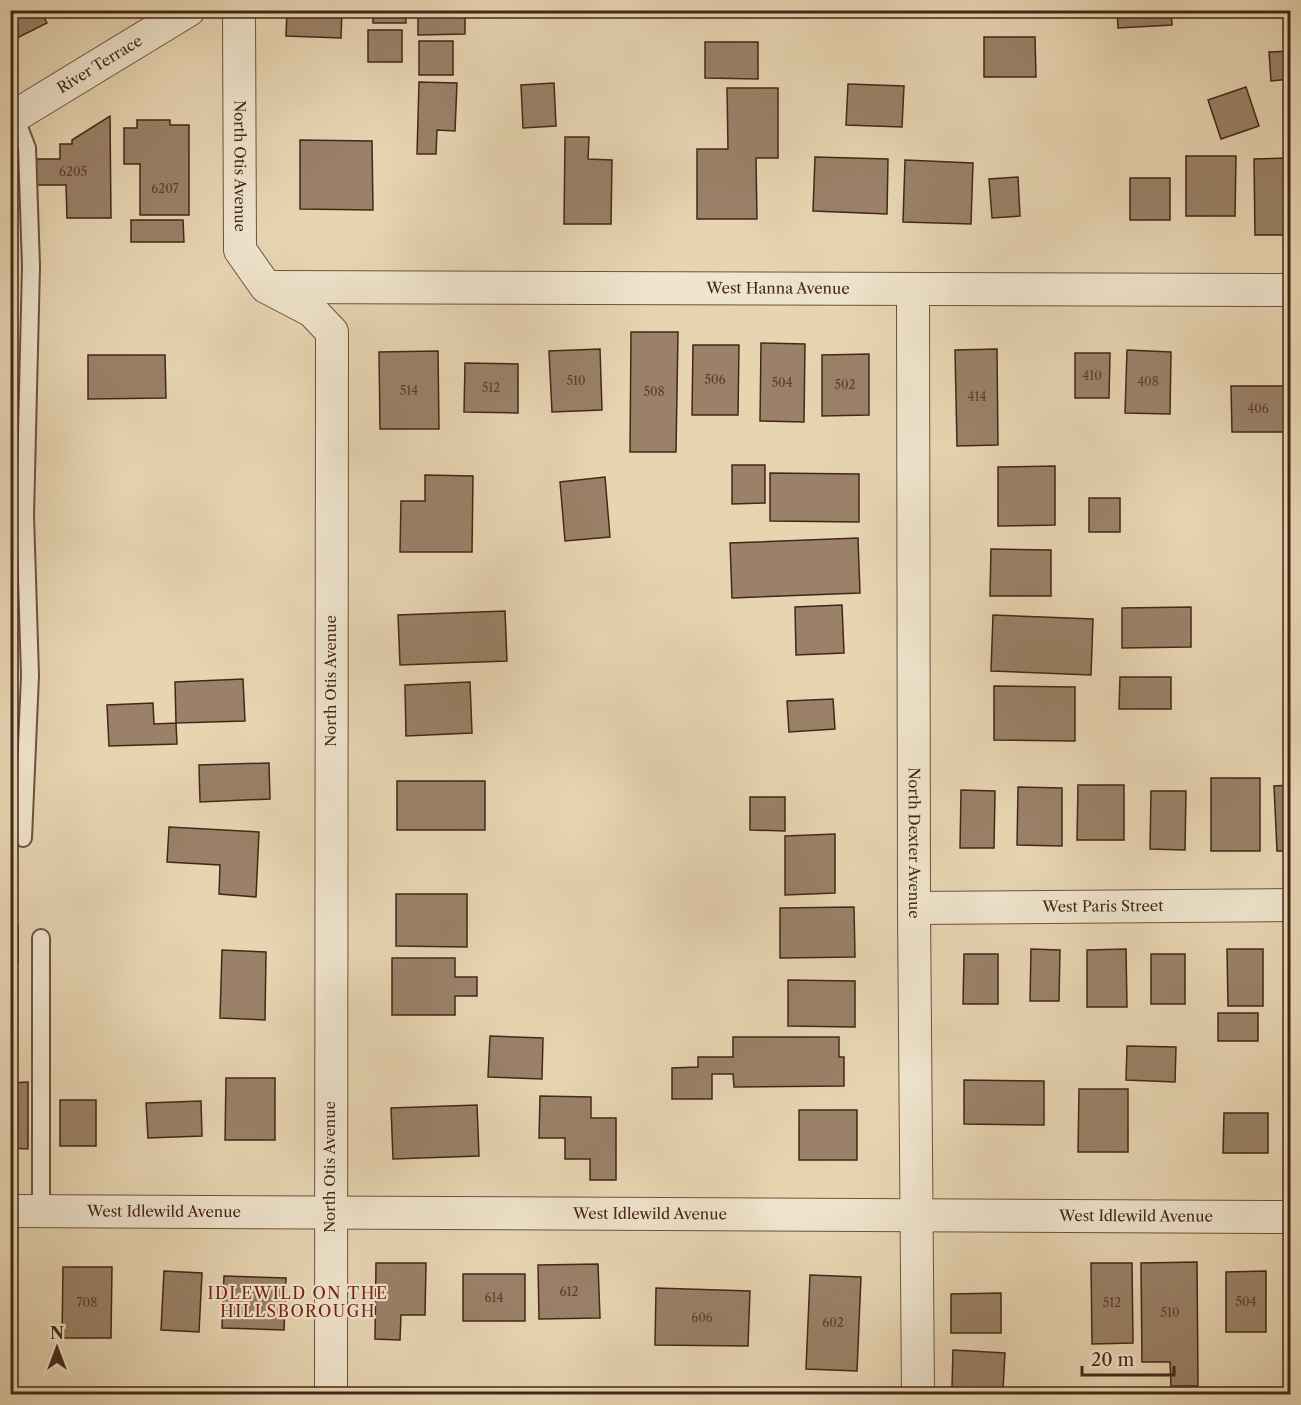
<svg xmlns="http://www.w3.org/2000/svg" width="1301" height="1405" font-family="'Libre Caslon Text',serif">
<rect width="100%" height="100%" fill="#e7d5b2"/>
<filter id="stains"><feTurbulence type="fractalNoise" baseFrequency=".00333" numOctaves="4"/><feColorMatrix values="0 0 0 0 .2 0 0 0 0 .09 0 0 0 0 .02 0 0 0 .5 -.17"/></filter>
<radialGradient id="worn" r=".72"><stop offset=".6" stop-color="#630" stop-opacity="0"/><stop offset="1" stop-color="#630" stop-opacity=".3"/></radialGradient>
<path fill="#9a8168" stroke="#472618" stroke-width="1.5" d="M10 10H40L47 23 15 39 10 30Z
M287 10H342L341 38 286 36Z
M353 10H405L406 23H373V16L353 17Z
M418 10H465V34L418 35Z
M498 10H543V17H498Z
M572 10H603V12L572 14Z
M838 10H891V14L838 12Z
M1117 10H1171L1172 25 1118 28Z
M368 30H402V62H368Z
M984 37H1035L1036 77H984Z
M419 41H453V75H419Z
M705 42H758V79L705 78Z
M1290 51V79L1271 81 1269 52Z
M419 82 457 83 455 131 437 130 436 154H417Z
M554 83 556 126 523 128 521 85Z
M848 84 904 86 902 127 846 125Z
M1246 87 1259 126 1221 139 1208 100Z
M727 88H778V158H756L757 219H697V149H728Z
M110 116 111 218H67L66 185H36V159H60V144H72V140Z
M137 120H170V125H189V215H140V164H124V128H137Z
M565 137H589L588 159 612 160 611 224H564Z
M300 140 372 141 373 210 300 209Z
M1186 156H1236L1235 216H1186Z
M815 157 888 159 887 214 813 211Z
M1290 158V235H1255L1254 159Z
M905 160 973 163 971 224 903 222Z
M1018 177 1020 216 992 218 989 179Z
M1130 178H1170V220H1130Z
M131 220H183L184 242H131Z
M631 332H678L676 452H630Z
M761 343 805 344 804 422 760 421Z
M693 345H739L738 415H692Z
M600 349 602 410 552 412 549 351Z
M997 349 998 445 957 446 955 350Z
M1127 350 1171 352 1170 414 1125 413Z
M438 351 439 429H380L379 352Z
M1075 353H1110L1109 398H1075Z
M869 354V415L822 416V355Z
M88 355H165L166 398 88 399Z
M465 363 518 364V413L464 412Z
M1231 386H1284V432H1232Z
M732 465H765V503L732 504Z
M1055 466V525L998 526V467Z
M770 473 859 474V522L770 521Z
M425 475 473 476 472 552H400L401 501H425Z
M605 477 610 537 565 541 560 482Z
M1089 498H1120V532H1089Z
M858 538 860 593 732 598 730 543Z
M991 549 1051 550V596H990Z
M842 605 844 653 796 655 795 607Z
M1191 607V647L1122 648V608Z
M505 611 507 661 400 665 398 615Z
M993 615 1093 619 1091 675 991 671Z
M1120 677H1171V709H1119Z
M243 679 245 721 176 723 175 682Z
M470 682 472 733 406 736 405 685Z
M994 686 1075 687V741L994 740Z
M833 699 835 729 789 732 787 701Z
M153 703 154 724 176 723 177 744 109 746 107 705Z
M269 763 270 799 200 802 199 765Z
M1211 778H1260V851H1211Z
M397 781H485V830H397Z
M1078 785H1124V840H1077Z
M1290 785V851H1277L1274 786Z
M1018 787 1062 788V846L1017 845Z
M961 790 995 791 994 848H960Z
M1151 791H1186L1185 850 1150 849Z
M750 797H785V831L750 830Z
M169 827 259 832 256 897 219 894 220 865 167 862Z
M835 834V893L785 895V836Z
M396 894H467V947L396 946Z
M854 907 855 957 780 958V908Z
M10 925H18V963H10Z
M1031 949 1060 950 1059 1001H1030Z
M1126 949 1127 1007H1087V950Z
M1227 949H1263V1006H1228Z
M222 950 266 952 265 1020 220 1018Z
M964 954H998V1004H963Z
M1151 954H1185V1004H1151Z
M392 958H455V977H477V996H455V1015H392Z
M788 980 855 981V1027L788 1026Z
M1218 1013H1258V1041H1218Z
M490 1036 543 1038 542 1079 488 1077Z
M733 1037H839V1057H844V1086L734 1087 733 1074H712V1099H672V1068L698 1067V1057H733Z
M1127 1046 1176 1047 1175 1082 1126 1080Z
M226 1078H275V1140H225Z
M964 1080 1044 1081V1125L964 1124Z
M28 1082V1149L10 1148V1083Z
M1079 1089H1128V1152H1078Z
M540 1096 591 1097V1118H616V1180H590V1159H565V1138H539Z
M60 1100H96V1146H60Z
M201 1101 202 1136 148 1138 146 1103Z
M477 1105 479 1156 393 1159 391 1108Z
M799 1110H857V1160H799Z
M1224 1113H1268V1153H1223Z
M1197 1262 1198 1386H1171L1170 1362H1142L1141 1263Z
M376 1263H426L425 1315H401L400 1340 375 1339Z
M1091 1263H1132L1133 1343 1092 1344Z
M598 1264 600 1318 539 1319 538 1265Z
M63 1267H112L111 1338H62Z
M164 1271 202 1273 199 1332 161 1330Z
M1266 1271V1332H1226V1272Z
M463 1274H525V1321H463Z
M810 1275 861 1277 857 1371 806 1369Z
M224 1276 286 1278 284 1330 222 1328Z
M656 1288 750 1291 748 1346 655 1345Z
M1001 1293V1333H951V1294Z
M953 1350 1005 1353 1003 1390 952 1387Z
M483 1391 543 1392V1394H483Z"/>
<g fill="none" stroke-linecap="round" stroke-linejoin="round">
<g stroke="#6f523e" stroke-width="20">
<path id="lane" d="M15 117 27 148 31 266 25 515 30 676 23 838
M41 938V1211"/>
</g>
<g stroke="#6f523e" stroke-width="34">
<g id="street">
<path id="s1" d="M239 10 240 250 266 287 312 311 332 332 331 1394"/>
<path id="s2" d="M10 119 189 10"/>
<path id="s3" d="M271 287 1290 290"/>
<path id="s4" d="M913 289 914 908 918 1394"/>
<path id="s5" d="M914 908 1290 905"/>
<path id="s6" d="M10 1211 1290 1217"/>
</g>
</g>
<use href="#lane" stroke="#efe4cd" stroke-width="16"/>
<use href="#street" stroke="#efe4cd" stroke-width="32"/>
</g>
<g text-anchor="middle" stroke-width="4.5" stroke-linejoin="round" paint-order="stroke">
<g font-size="12" fill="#5c3d2c">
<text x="73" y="176">6205</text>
<text x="165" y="193">6207</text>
<text x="1092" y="380">410</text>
<text x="715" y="384">506</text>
<text x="576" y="385">510</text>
<text x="1148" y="386">408</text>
<text x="782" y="387">504</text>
<text x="845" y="389">502</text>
<text x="491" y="392">512</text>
<text x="409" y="395">514</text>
<text x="654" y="396">508</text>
<text x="977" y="401">414</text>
<text x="1258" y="413">406</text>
<text x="569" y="1296">612</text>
<text x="494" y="1302">614</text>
<text x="1246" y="1306">504</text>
<text x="87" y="1307">708</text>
<text x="1112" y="1307">512</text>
<text x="1170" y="1317">510</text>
<text x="702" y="1322">606</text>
<text x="833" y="1327">602</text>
</g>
<g font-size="15" fill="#472618" stroke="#efe4cd">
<text dy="5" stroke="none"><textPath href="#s2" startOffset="105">River Terrace</textPath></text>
<text dy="5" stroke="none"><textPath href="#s1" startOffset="156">North Otis Avenue</textPath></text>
<text dy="5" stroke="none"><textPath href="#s3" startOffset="507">West Hanna Avenue</textPath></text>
<text transform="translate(331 681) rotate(-90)" y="5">North Otis Avenue</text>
<text dy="5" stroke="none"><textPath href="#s4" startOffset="554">North Dexter Avenue</textPath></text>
<text dy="5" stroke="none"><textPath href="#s5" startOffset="189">West Paris Street</textPath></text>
<text transform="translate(330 1167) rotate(-90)" y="5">North Otis Avenue</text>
<text dy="5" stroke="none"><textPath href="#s6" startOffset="154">West Idlewild Avenue</textPath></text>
<text dy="5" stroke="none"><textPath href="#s6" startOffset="640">West Idlewild Avenue</textPath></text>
<text dy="5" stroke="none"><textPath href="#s6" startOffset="1126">West Idlewild Avenue</textPath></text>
</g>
<g font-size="16" letter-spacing="1.5" fill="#7a1f14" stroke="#efe4cd">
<text x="298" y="1299">IDLEWILD ON THE<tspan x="298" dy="18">HILLSBOROUGH</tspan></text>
</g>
</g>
<rect width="1301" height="1405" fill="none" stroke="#e7d5b2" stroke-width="36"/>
<rect x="12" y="12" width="1277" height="1381" fill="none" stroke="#472618" stroke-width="3"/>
<rect x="18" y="18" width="1265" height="1369" fill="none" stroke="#472618" stroke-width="1.5"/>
<g transform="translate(57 1348)" stroke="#efe4cd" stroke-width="4.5" paint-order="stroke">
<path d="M0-4.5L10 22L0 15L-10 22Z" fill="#472618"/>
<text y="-9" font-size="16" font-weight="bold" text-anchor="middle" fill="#472618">N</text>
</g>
<path d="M1082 1366v9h92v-9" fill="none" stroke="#472618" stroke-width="3"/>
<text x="1091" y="1366" font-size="18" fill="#472618" stroke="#efe4cd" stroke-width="4.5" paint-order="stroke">20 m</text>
<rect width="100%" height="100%" filter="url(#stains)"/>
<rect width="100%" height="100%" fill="url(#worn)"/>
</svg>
